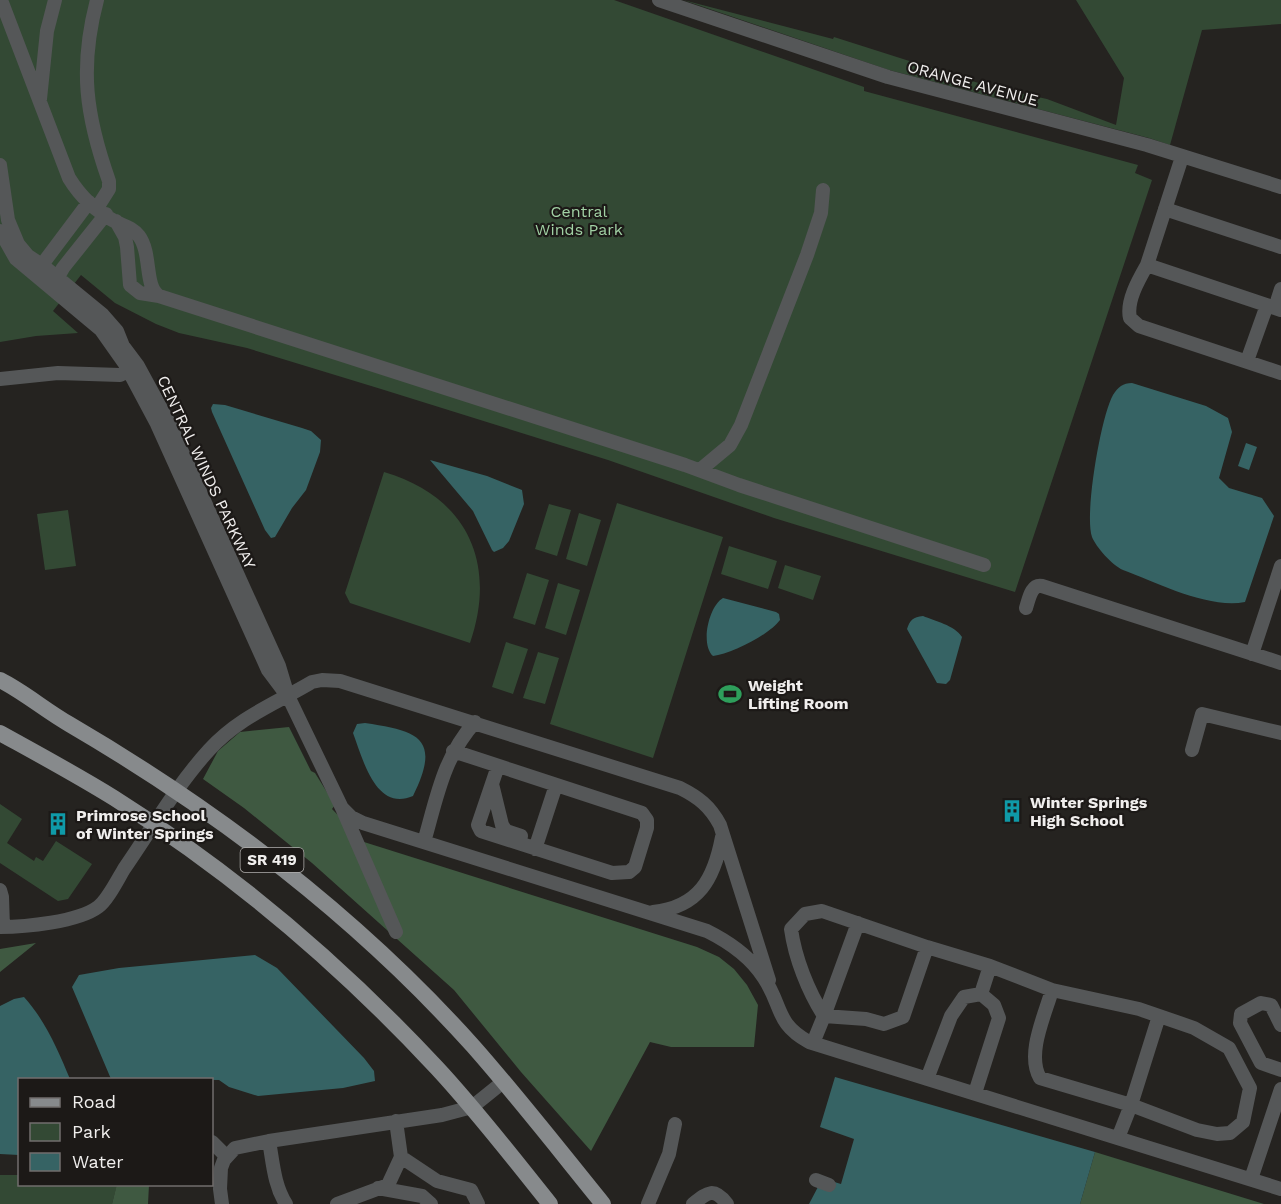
<svg xmlns="http://www.w3.org/2000/svg" width="1281" height="1204" font-family="'Work Sans',sans-serif">
<rect width="100%" height="100%" fill="#252320"/>
<path fill="#334934" d="M0 0H614L864 87V91L1138 165 1135 173 1152 180 1015 592 774 518 608 460 381 389 247 348 179 333 156 324 115 303 81 275 53 311 78 333 36 336 0 342Z
M683 0 833 39 834 37 991 87 1047 99 1116 125 1124 78 1076 0H1281V24L1202 30 1170 145 1149 138 889 70Z
M384 472C466 496 498 562 470 643L350 603 345 593Z
M617 503 723 537 653 758 550 724Z
M549 504 571 510 557 556 535 549Z
M68 510 76 566 45 570 37 514Z
M579 513 601 520 587 566 566 559Z
M729 546 777 561 768 589 721 574Z
M785 565 821 576 813 600 778 588Z
M527 573 549 580 535 625 513 618Z
M558 583 580 590 566 635 545 628Z
M506 642 528 649 513 694 492 687Z
M538 652 559 658 545 704 523 698Z
M0 804 22 819 7 843 34 861 36 857 43 861 56 841 92 864 68 899 58 901 0 863Z
M0 1175H19L20 1184 117 1185 112 1204H0Z"/>
<path fill="#3f5941" d="M289 727 311 771 315 773 335 805 332 809 364 842 697 947 719 957 734 969 747 985 758 1005 754 1047H671L650 1042 591 1151 521 1072 454 990 312 863 244 808 203 779 218 751 240 732Z
M36 943 0 972V949Z
M1095 1152 1264 1204H1080Z
M117 1184 149 1185 148 1204H112Z"/>
<path fill="#366364" d="M1132 383 1206 406 1228 418 1232 432 1219 478 1229 488 1262 498 1274 516 1245 602C1208 609 1158 583 1123 570 1112 565 1096 547 1092 537 1084 514 1101 416 1113 395 1118 387 1123 383 1132 383Z
M213 404 225 405 302 428 311 431 321 440 320 452 306 490 292 508 275 537 271 538 265 530 212 412 211 408Z
M1246 443 1257 447 1249 470 1238 466Z
M430 460 487 476 522 490 524 504 509 541 503 548 494 552 492 550 473 511Z
M723 598 776 612 779 614 780 620C769 635 731 654 713 656 700 644 709 606 723 598Z
M923 616C935 621 954 625 962 637L950 680 946 684 937 683 907 629C910 620 913 617 923 616Z
M365 723C420 731 441 739 413 796 376 812 363 760 353 733L357 724Z
M255 955 277 968 364 1058 374 1071 375 1081 343 1088 258 1096 229 1087 219 1080 111 1079 72 987 79 975 119 968Z
M24 997C45 1020 58 1050 70 1079L20 1080 19 1155 0 1154V1006L14 999Z
M835 1077 1095 1152 1080 1204H809L819 1185 831 1181 841 1184 854 1139 820 1127Z"/>
<g fill="none" stroke-linecap="round" stroke-linejoin="round">
<path stroke="#555758" stroke-width="14" d="M1 0 69 178C80 196 97 212 116 222 125 226 133 228 139 236 152 254 144 286 159 296
M97 0C79 68 86 116 109 181V189L97 208
M659 0 888 77 1147 145 1281 187
M40 99 47 31 55 0
M1182 157 1147 265C1139 279 1126 301 1130 318L1139 326 1281 373
M0 165 8 220 18 244 28 256 42 265 103 315 117 331 123 346 138 366 169 423 279 666 288 696 342 808 396 932
M1165 209 1281 247
M116 221 125 237 127 247 130 285 140 293 159 296 685 465 739 485 984 565
M0 231 16 259 101 330 125 364 157 424 268 670 283 690
M1147 265 1281 310
M38 270 89 202
M54 284 63 268 106 214
M1275 308 1281 289
M1247 361 1267 305
M0 379 58 373 120 375 134 368
M700 470 730 445 741 425 807 255 821 213 823 190
M1026 608C1029 599 1031 584 1042 586L1281 663
M1252 654 1281 566
M1192 750 1202 714 1281 733
M453 751 642 813 647 820V828L635 867 629 872 612 873 481 831 478 825 498 766
M492 784 502 825 506 831 521 836
M342 808 351 817 363 823 707 931C729 942 750 956 764 978 783 1007 775 1023 809 1042L1281 1189
M424 842C437 797 443 758 475 722
M535 849 556 785
M0 890 2 897 3 927
M653 912C699 907 714 879 722 837
M0 927C25 927 78 922 98 907 107 901 118 879 124 869 151 830 177 785 209 750 239 717 275 704 312 682L322 680 340 681 680 788C698 797 710 806 720 825L769 980
M824 1016C808 991 795 958 791 929L805 914 822 911 927 947
M824 1016 858 923
M1281 1025 1271 1005 1261 1003 1241 1014 1240 1023 1261 1063 1281 1070
M813 1043 824 1016 866 1019 884 1024 903 1017 927 947 990 966
M927 1079 951 1016 964 997 981 994
M975 1093 999 1018 994 1005 981 994 990 966 1052 990
M1118 1138 1131 1105 1197 1130 1217 1134 1230 1133 1243 1122 1250 1088 1229 1048 1194 1028 1139 1009 1052 990C1045 1015 1026 1054 1040 1078L1131 1105 1159 1016
M269 1141C273 1163 274 1185 286 1204
M212 1142 226 1156
M401 1157 437 1181 471 1190 478 1204
M1251 1179 1281 1089
M816 1180 829 1185
M378 1188 422 1196 431 1204
M222 1204 220 1189 221 1168 224 1160 235 1148 269 1141 442 1115 472 1107 503 1082
M337 1204 388 1185 401 1157 396 1121
M648 1204 669 1154 675 1124
M693 1204C708 1192 714 1187 727 1204"/>
<path stroke="#878a8c" stroke-width="16" d="M0 680C24 692 46 711 69 724 218 811 357 917 473 1046 518 1097 560 1151 603 1204
M0 733C38 754 77 775 114 798 233 873 341 965 437 1068 477 1111 513 1158 550 1204"/>
</g>
<defs>
<g id="stadium-bare" transform="scale(1.8)"><path d="M0-5a6.5 5 0 1 0 0 10a6.5 5 0 1 0 0-10ZM-3.5-1.8h7v3.6h-7Z" fill="#2e9e5b" stroke="#1c1917" stroke-width="2.5" paint-order="stroke"/></g>
<g id="building-bare" transform="scale(1.8)"><path d="M-4-6H4V6H1V3H-1V6H-4ZM-2.5-4.3h1.7v1.8h-1.7ZM.8-4.3h1.7v1.8H.8ZM-2.5-1h1.7V.8h-1.7ZM.8-1h1.7V.8H.8Z" fill="#0f9aa8" stroke="#1c1917" stroke-width="2.5" paint-order="stroke"/></g>
</defs>
<g fill-rule="evenodd">
<use href="#stadium-bare" x="730" y="694"/>
<use href="#building-bare" x="1012" y="811"/>
<use href="#building-bare" x="58" y="824"/>
</g>
<g text-anchor="middle" stroke-width="4.5" stroke-linejoin="round" paint-order="stroke">
<rect fill="#1c1917" stroke="#b0aead" stroke-width="1.5" x="240.5" y="848" width="63" height="24" rx="4.5"/>
<g font-size="15" font-weight="bold" fill="#f0eeed">
<text x="272" y="865">SR 419</text>
</g>
<g font-size="16" fill="#f0eeed" stroke="#1c1917">
<text transform="translate(973 83) rotate(15)" y="6">ORANGE AVENUE</text>
<text transform="translate(207 472) rotate(65)" y="6">CENTRAL WINDS PARKWAY</text>
</g>
<g font-size="16" fill="#a1d1a4" stroke="#1c1917">
<text x="579" y="217">Central<tspan x="579" dy="18">Winds Park</tspan></text>
</g>
<g font-size="16" font-weight="bold" fill="#f0eeed" stroke="#1c1917" text-anchor="start">
<text x="748" y="691">Weight<tspan x="748" dy="18">Lifting Room</tspan></text>
<text x="1030" y="808">Winter Springs<tspan x="1030" dy="18">High School</tspan></text>
<text x="76" y="821">Primrose School<tspan x="76" dy="18">of Winter Springs</tspan></text>
</g>
</g>
<rect x="18" y="1078" width="195" height="108" fill="#1c1917" stroke="#716e6d" stroke-width="1.5"/>
<rect x="30" y="1098" width="30" height="9" fill="#878a8c" stroke="#716e6d" stroke-width="1.5"/>
<text x="72" y="1108" font-size="18" fill="#f0eeed">Road</text>
<rect x="30" y="1123" width="30" height="18" fill="#334934" stroke="#716e6d" stroke-width="1.5"/>
<text x="72" y="1138" font-size="18" fill="#f0eeed">Park</text>
<rect x="30" y="1153" width="30" height="18" fill="#366364" stroke="#716e6d" stroke-width="1.5"/>
<text x="72" y="1168" font-size="18" fill="#f0eeed">Water</text>
</svg>
